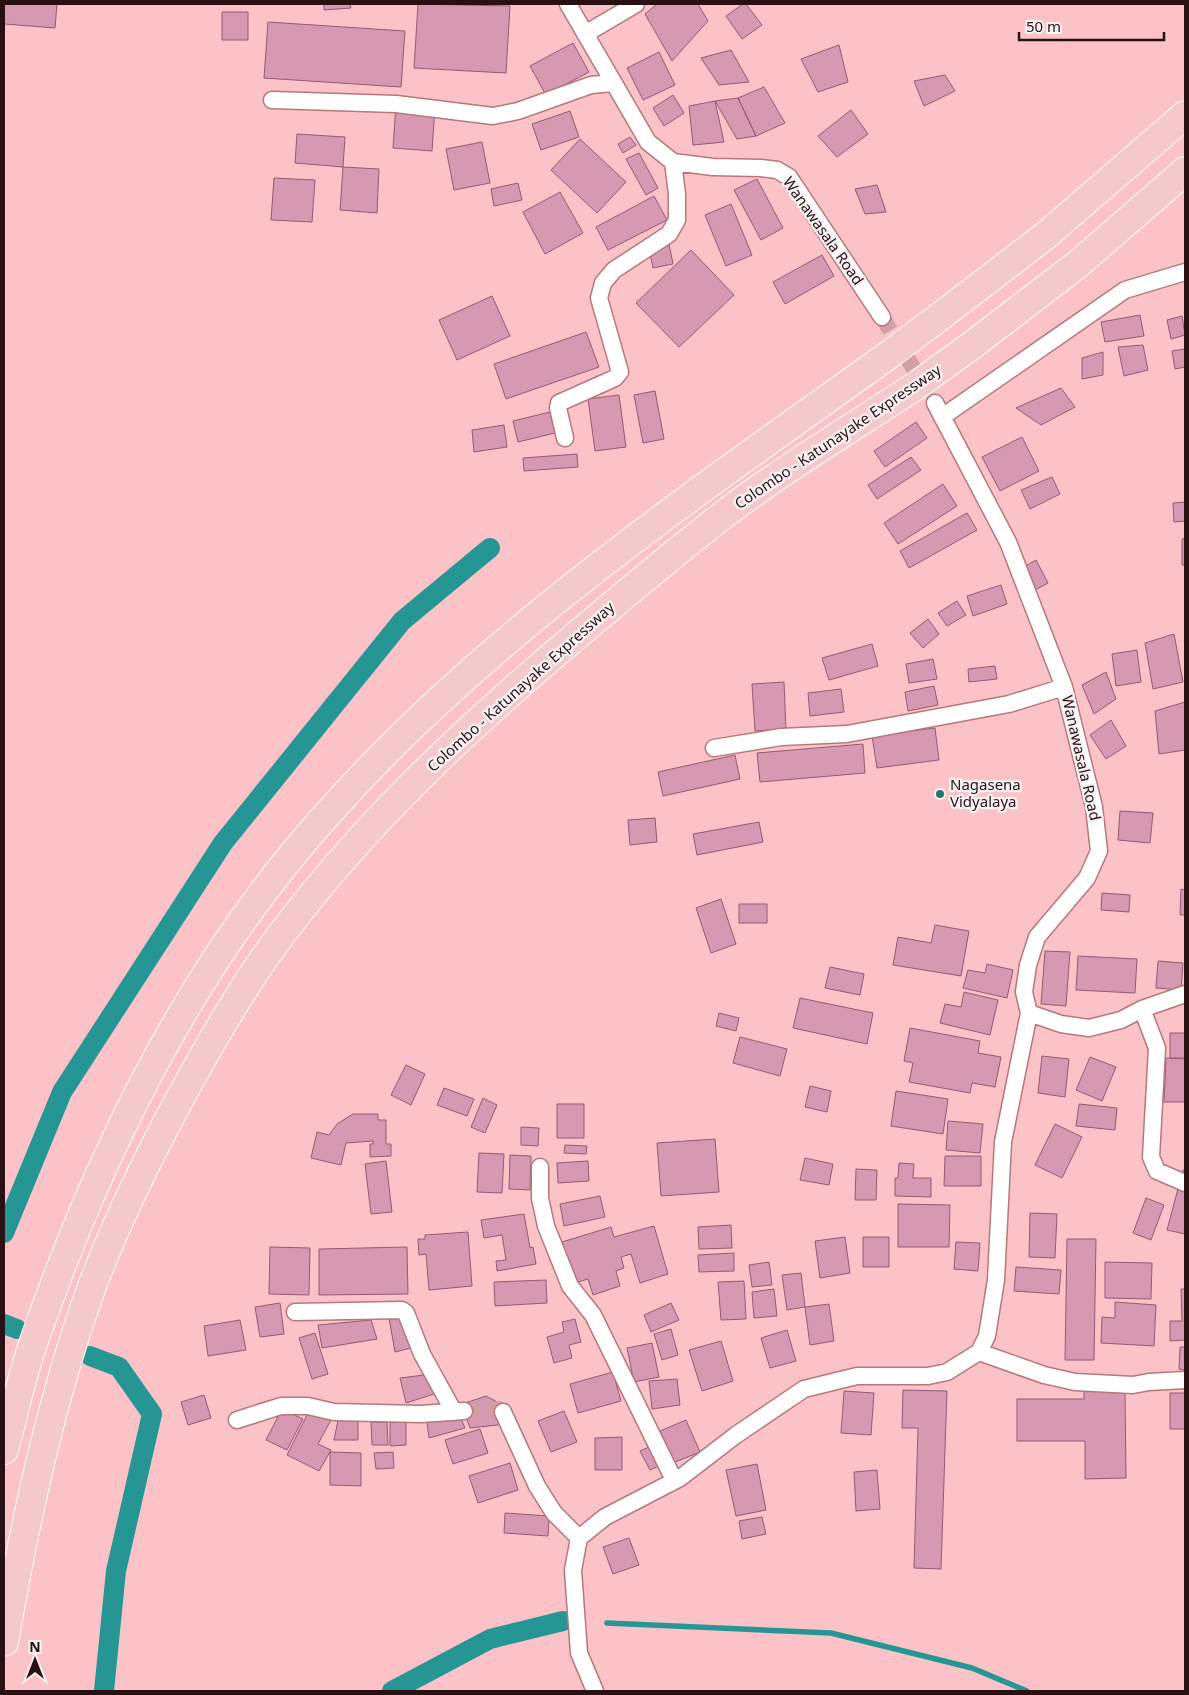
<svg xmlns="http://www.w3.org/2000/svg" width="1189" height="1695" font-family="'Noto Sans',sans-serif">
<rect width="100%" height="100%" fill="#fbc3c8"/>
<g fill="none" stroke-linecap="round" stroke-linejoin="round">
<path stroke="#269694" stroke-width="5.5" d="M607 1623 831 1633 972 1668 1027 1691"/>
<path stroke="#269694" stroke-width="20" d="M4 1233 62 1092 223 843 402 621 490 548
M4 1324 17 1329
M90 1356 119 1367 152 1414 116 1571 104 1691
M392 1691 490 1639 563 1621"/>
</g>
<path fill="#d799b2" stroke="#935a72" d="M4 4H57L55 28 4 24Z
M324 4H350L351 8 324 10Z
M418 4 510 6 506 73 414 68Z
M657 4H698L708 21 672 61 645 14Z
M743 4H746L762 25 742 39 726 16Z
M222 12H248V40H222Z
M268 22 405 31 401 87 264 78Z
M573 43 589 72 546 95 530 66Z
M839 45 848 82 818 92 801 59Z
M731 50 749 82 719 85 701 58Z
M659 52 675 85 643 100 627 68Z
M945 75 955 91 924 106 914 81Z
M764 87 785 123 756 136 738 98Z
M673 95 684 113 664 126 653 108Z
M738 98 756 136 737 139 715 101Z
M715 101 724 142 693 145 689 106Z
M396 104 435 107 432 151 393 148Z
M851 110 868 134 837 157 818 136Z
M570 111 579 137 541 150 532 124Z
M297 134 345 137 343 167 295 163Z
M630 137 636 145 623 153 618 144Z
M580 139 626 182 597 213 551 170Z
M482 142 490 183 454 190 446 149Z
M639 153 658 188 646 195 626 159Z
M343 167 379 169 377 213 340 210Z
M274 178 315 180 312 222 271 220Z
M757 179 783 228 761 240 734 190Z
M518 183 522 200 494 206 491 189Z
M877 185 886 212 865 214 855 189Z
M560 192 583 233 545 254 523 212Z
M654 196 667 220 608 250 596 227Z
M731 204 752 255 726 266 705 215Z
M669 244 673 264 653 268 649 249Z
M691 250 734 295 679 347 636 303Z
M822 255 834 276 785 304 773 282Z
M492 296 510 336 457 360 439 320Z
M1140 315 1144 336 1105 342 1101 322Z
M1182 316 1185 335 1171 339 1167 320Z
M586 332 599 367 506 399 494 364Z
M1143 345 1148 370 1124 376 1118 347Z
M1185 349V367L1175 369 1172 351Z
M1103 352V375L1082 379V358Z
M1061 388 1075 407 1041 425 1016 408Z
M655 391 664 439 643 443 634 395Z
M619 395 626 447 595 451 588 399Z
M550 412 555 433 518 442 513 421Z
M916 422 927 438 885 467 874 451Z
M504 425 507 447 474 452 472 430Z
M1022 437 1039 471 1000 491 982 457Z
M577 454 578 467 524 471 523 458Z
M911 457 921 470 877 499 868 485Z
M1052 477 1060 494 1030 509 1021 490Z
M943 484 957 506 898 544 884 523Z
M1185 502V521L1174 522 1173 503Z
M967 513 977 530 909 568 900 551Z
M1185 538V565H1182V539Z
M1036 560 1048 583 1035 590 1024 567Z
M1001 585 1007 604 973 616 967 596Z
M957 601 966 615 947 626 938 613Z
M928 619 939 634 923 648 910 633Z
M1174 634 1183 682 1153 689 1145 643Z
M872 644 878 666 829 680 822 658Z
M1137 650 1141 682 1116 686 1112 654Z
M933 659 937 679 909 683 906 664Z
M995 666 997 679 969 682 968 669Z
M1106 672 1116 699 1094 714 1082 685Z
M784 682 786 729 755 731 752 684Z
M934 686 938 705 908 711 905 692Z
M841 689 844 712 810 716 808 693Z
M1185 702V750L1159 754 1155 711Z
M1111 720 1126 746 1106 759 1090 735Z
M935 728 939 760 877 768 872 736Z
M863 744 865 773 760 782 757 753Z
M735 755 740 779 663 796 658 772Z
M1120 811 1153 813 1150 843 1118 840Z
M655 818 657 842 630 845 628 820Z
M759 822 763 842 697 855 693 834Z
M1181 889 1185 890V915H1180Z
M1102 893 1130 895 1129 912 1101 910Z
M721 899 736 944 711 953 696 908Z
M739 904H767V923H739Z
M935 925 969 931 961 976 893 965 898 937 931 943Z
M1045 951 1070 952 1066 1006 1041 1004Z
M1078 956 1137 959 1135 993 1076 990Z
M1158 961 1183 963 1181 990 1156 988Z
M987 964 1013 970 1007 998 963 988 968 970 985 973Z
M830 967 864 974 860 995 825 988Z
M964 992 998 1000 990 1035 940 1023 945 1004 961 1007Z
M800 998 873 1013 867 1044 793 1028Z
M719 1013 739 1018 736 1031 716 1026Z
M910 1028 980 1041 978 1053 1001 1057 995 1087 972 1083 970 1093 909 1082 913 1063 904 1061Z
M1170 1033H1185V1058H1170Z
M740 1037 787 1049 780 1076 733 1063Z
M1042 1056 1069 1059 1065 1097 1038 1093Z
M1090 1057 1116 1067 1102 1101 1076 1090Z
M1166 1058 1185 1059V1102H1164Z
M406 1065 425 1074 411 1105 391 1095Z
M810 1086 831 1091 827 1112 805 1107Z
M444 1088 474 1099 467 1116 437 1105Z
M896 1091 948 1099 943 1134 891 1126Z
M483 1098 497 1105 485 1133 471 1127Z
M557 1104H584V1138H557Z
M1079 1104 1117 1108 1115 1130 1076 1126Z
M353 1114H378V1120H386V1144H391V1156L370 1157V1144H373V1141L346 1143 341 1165 311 1158 317 1132 329 1135 337 1124Z
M948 1121 983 1124 980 1153 946 1150Z
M1055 1124 1082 1137 1062 1178 1035 1165Z
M521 1127 539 1128 538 1146 521 1145Z
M715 1139 719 1192 661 1196 657 1143Z
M565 1145 587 1146 586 1154 564 1153Z
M479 1153 504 1154 502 1193 477 1192Z
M510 1155 531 1156 530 1190 509 1189Z
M945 1156H981V1186H944Z
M805 1158 833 1164 829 1185 800 1180Z
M386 1161 392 1212 371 1214 365 1164Z
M588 1161 589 1181 558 1183 557 1163Z
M899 1163 914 1164 913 1178H931V1197L895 1196V1178H898Z
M856 1169 877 1170 876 1200H855Z
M1183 1170 1185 1171V1234L1167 1230Z
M600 1196 605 1217 564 1226 560 1204Z
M1146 1198 1164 1205 1151 1240 1133 1233Z
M898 1204 950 1205 949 1247H898Z
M1030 1213 1057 1214 1055 1258 1029 1257Z
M524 1214 530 1248 533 1247 536 1264 497 1271 496 1261 506 1260 502 1235 484 1238 481 1220Z
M731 1225 732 1248 699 1249 698 1227Z
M654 1226 668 1274 640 1283 631 1254 621 1257 624 1268 616 1271 620 1286 593 1295 588 1279 575 1283 562 1242 611 1227 614 1237Z
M468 1232 472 1286 429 1290 426 1254 419 1255 418 1239H425V1235Z
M845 1237 850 1273 820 1278 815 1241Z
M863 1237H889V1267H863Z
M1067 1239H1096L1094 1360H1065Z
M956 1242 980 1243 978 1271 954 1269Z
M270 1247 310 1248 309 1295 269 1294Z
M407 1247 408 1294 319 1295V1249Z
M734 1253V1271L699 1272 698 1255Z
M769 1262 772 1285 752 1287 749 1265Z
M1105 1262 1152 1263 1151 1299 1105 1298Z
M1016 1267 1061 1270 1059 1294 1014 1291Z
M801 1273 805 1307 787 1310 782 1275Z
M546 1280 547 1303 495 1306 494 1282Z
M744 1281 746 1319 721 1320 718 1282Z
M774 1289 777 1316 754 1318 752 1292Z
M1181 1289H1185V1340L1170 1341V1321H1182Z
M1115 1302 1156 1305 1154 1346 1101 1343 1102 1317 1115 1318Z
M280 1303 284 1334 260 1337 255 1307Z
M671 1303 679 1320 651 1332 644 1315Z
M829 1304 834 1341 810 1345 805 1307Z
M401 1317 411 1348 395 1352 389 1318Z
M575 1319 581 1342 569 1345 572 1358 554 1363 547 1337 564 1332 562 1322Z
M240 1320 246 1350 208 1356 204 1326Z
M371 1320 377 1339 322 1348 318 1325Z
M671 1329 678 1355 662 1360 654 1334Z
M787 1330 796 1361 770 1368 761 1338Z
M315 1333 328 1374 312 1379 299 1338Z
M721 1341 733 1381 702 1391 689 1350Z
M652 1343 659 1377 634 1382 627 1348Z
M1180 1347H1185V1370L1179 1369Z
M613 1372 621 1401 578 1413 570 1384Z
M424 1375 434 1394 406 1403 400 1378Z
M677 1379 680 1405 652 1409 649 1381Z
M903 1390 947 1391 941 1569 914 1568 918 1428H902Z
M844 1391 874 1393 871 1435 841 1433Z
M1084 1391H1125L1126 1478 1085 1479V1441H1017V1399H1084Z
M1170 1393H1185V1429H1170Z
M204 1395 211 1418 188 1425 181 1402Z
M486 1396 503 1405 498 1425 470 1428 464 1411 465 1403Z
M282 1409 303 1419 287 1450 266 1440Z
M310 1409 331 1420 318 1444 331 1450 319 1471 287 1455Z
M564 1411 577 1442 551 1452 538 1421Z
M460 1416 465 1428 429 1438 427 1421Z
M358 1418V1440H334L338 1420Z
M686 1420 700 1452 673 1463 660 1431Z
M371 1422H387L388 1445H372Z
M390 1422H406V1445L390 1446Z
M480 1429 488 1453 453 1464 445 1440Z
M622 1437V1470H595V1438Z
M651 1446 661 1465 650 1470 640 1451Z
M330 1452 361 1453V1486L330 1485Z
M393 1452 394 1468 376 1469 374 1453Z
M510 1463 518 1490 478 1503 469 1476Z
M757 1464 766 1510 736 1516 726 1470Z
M877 1470 880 1509 856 1511 854 1472Z
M505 1513 549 1516 548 1536 504 1533Z
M762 1517 766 1534 742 1539 739 1521Z
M629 1538 639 1565 613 1574 603 1547Z"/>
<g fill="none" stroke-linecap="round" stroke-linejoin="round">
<path stroke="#d19fa4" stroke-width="16" stroke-dasharray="16 8" stroke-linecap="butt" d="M882 317 935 403
M464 1411 499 1409 503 1412"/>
<g stroke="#b7777d" stroke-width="19">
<path id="street" d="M568 4 648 142 673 162 713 167 761 168 777 170 789 177 882 317
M585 34 636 4
M272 100 396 104 493 116 518 111 591 85 613 83
M935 403 1008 542 1064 687 1094 807 1099 851 1087 878 1037 937 1028 965 1024 992 1029 1013 1061 1024 1089 1028 1121 1020 1142 1009 1185 994
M942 417 1125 290 1185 272
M565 438 558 408 559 403 615 378 620 372 599 298 603 283 614 270 669 234 677 220V194L673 162
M714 748 781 737 847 734 1009 704 1064 687
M1142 1009 1157 1048 1151 1157 1157 1171 1185 1183
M540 1167V1198L546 1226 570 1286 593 1315 674 1480
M295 1312 402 1310 406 1313 422 1354 454 1412
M979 1352 1044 1375 1075 1382 1133 1385 1149 1382 1185 1380
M503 1412 537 1486 554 1513 579 1538
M237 1420 281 1406H308L334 1412 421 1414 464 1411
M595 1691 579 1653 573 1570 579 1538 605 1517 680 1478 736 1435 804 1389 857 1376H928L947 1372 979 1352 987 1336 996 1280 1003 1142 1029 1013"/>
</g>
<g stroke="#fff" stroke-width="30">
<path id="highway" d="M942 315 1045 236 1185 115
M971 346 1078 264 1185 171
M4 1450C14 1413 22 1374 35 1338 94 1169 173 1003 285 864 451 658 677 507 890 354
M4 1642C25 1522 50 1403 91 1289 121 1209 161 1131 203 1057 223 1022 244 987 267 954 354 833 463 731 576 636 629 591 683 545 739 503 795 462 856 425 914 387"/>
</g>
<use href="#street" stroke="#fff" stroke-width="16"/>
<use href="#highway" stroke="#f5c9cc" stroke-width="28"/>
<g stroke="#fff" stroke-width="30" stroke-linecap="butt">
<path id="highway-bridge" d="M890 354 942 315
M914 387 971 346"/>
</g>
<use href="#highway-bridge" stroke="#f5c9cc" stroke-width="28"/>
</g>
<circle fill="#297372" stroke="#faf3f3" stroke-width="2" cx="940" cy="794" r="5"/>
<g text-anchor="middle" stroke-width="4.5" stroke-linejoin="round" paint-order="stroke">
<g font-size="15" fill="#281013" stroke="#faf3f3">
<text transform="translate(823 231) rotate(55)" y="5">Wanawasala Road</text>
<text transform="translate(838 437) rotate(-34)" y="5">Colombo - Katunayake Expressway</text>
<text transform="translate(521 687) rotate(-42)" y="5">Colombo - Katunayake Expressway</text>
<text transform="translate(1081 758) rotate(77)" y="5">Wanawasala Road</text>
</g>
<g font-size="15" fill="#281013" stroke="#faf3f3" text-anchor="start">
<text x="950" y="790">Nagasena<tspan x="950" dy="17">Vidyalaya</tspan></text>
</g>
</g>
<rect width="1189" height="1695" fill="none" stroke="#281013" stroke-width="10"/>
<g transform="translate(35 1660)" stroke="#faf3f3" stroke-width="4" paint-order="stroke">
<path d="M0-4L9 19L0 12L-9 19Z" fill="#281013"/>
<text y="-8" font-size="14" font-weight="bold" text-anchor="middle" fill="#281013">N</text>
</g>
<path d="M1019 32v8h145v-8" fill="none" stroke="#281013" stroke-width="2.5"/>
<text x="1026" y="32" font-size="15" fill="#281013" stroke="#faf3f3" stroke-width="4" paint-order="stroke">50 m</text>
</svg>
